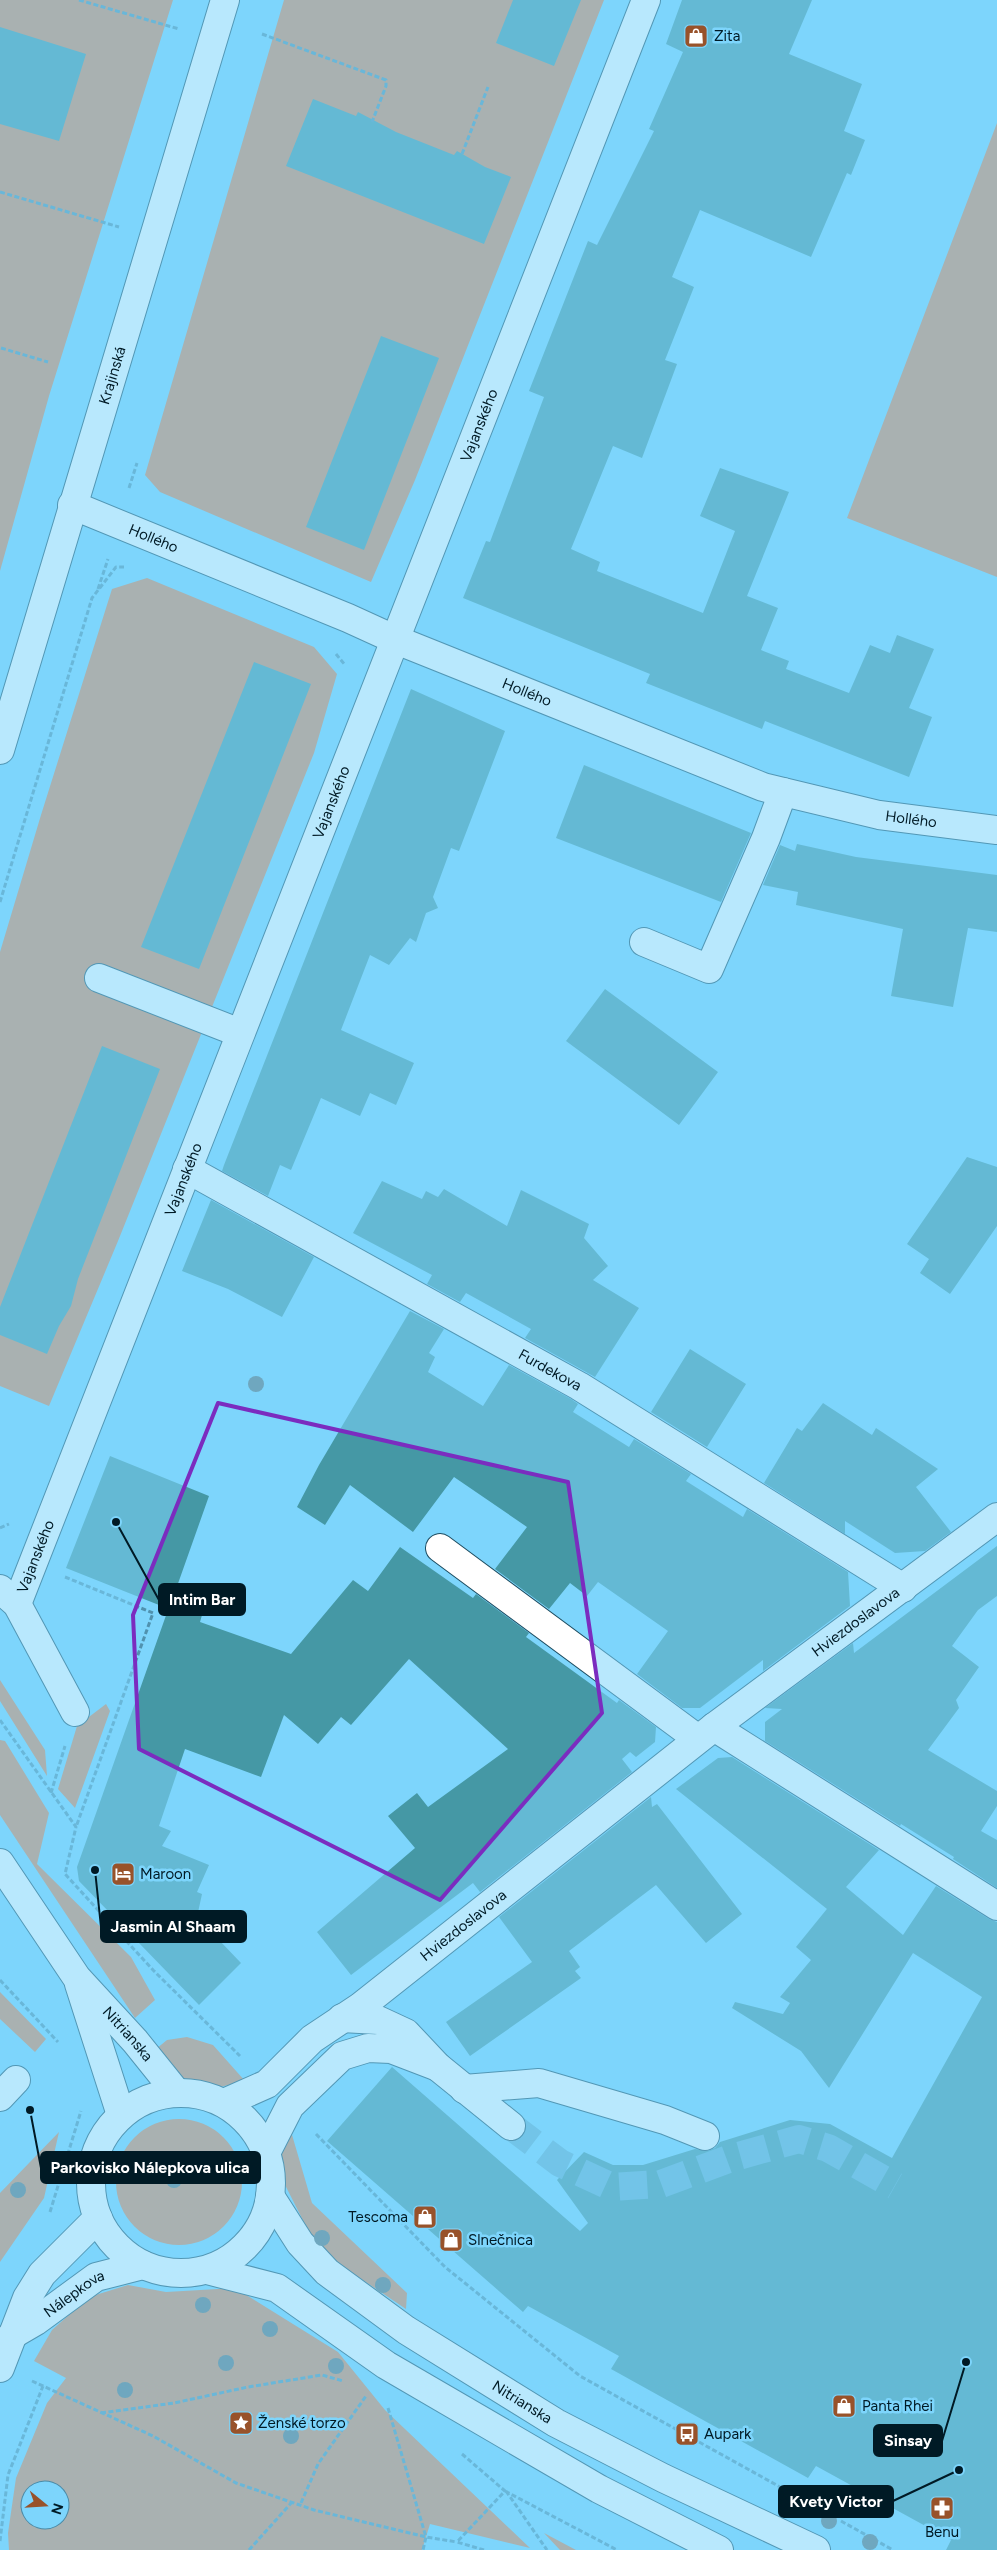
<svg xmlns="http://www.w3.org/2000/svg" width="997" height="2550" font-family="Figtree,sans-serif">
<rect width="100%" height="100%" fill="#7dd5fc"/>
<path fill="#dd8657" fill-rule="evenodd" d="M0 0H173L49 396 0 571Z
M284 0H604L415 480 371 582 160 492 145 475Z
M997 123V577L847 518Z
M147 578 314 647 337 674 314 753 118 1241 49 1406 0 1386V952L41 815 112 589Z
M0 1680 45 1750 47 1776 0 1701Z
M106 1704 110 1711 75 1808 58 1789 77 1726Z
M0 1740 5 1741 49 1813 37 1864 131 1957 155 2000 135 2018 0 1815Z
M0 1992 46 2039 35 2052 0 2019Z
M187 2037 213 2045 245 2081 220 2087 183 2078 156 2049 167 2040Z
M116 2182a63 63 0 1 1 126 0a63 63 0 1 1-126 0Z
M290 2128 312 2203 407 2293 406 2309 318 2250 281 2177 280 2153Z
M59 2132 44 2198 0 2262V2193Z
M128 2285 166 2292 235 2288 338 2352 385 2410 530 2548 430 2524 422 2550H9L8 2533 16 2478 47 2403 66 2378 34 2361 52 2330 89 2297ZM30 2490H60V2520H30Z
M544 2533 576 2550H560Z"/>
<path fill="#4598a5" d="M513 0H581L554 66 496 43Z
M682 0H812L789 54 862 84 844 131 865 140 851 175 847 173 811 257 700 210 672 277 694 287 665 360 677 364 642 458 613 446 571 549 600 562 597 571 703 613 735 531 700 516 720 468 789 492 747 596 778 608 761 650 789 661 786 669 849 693 870 645 890 653 897 635 934 649 909 708 932 717 909 777 765 721 762 729 646 683 650 674 463 598 486 541 490 542 544 397 529 391 588 241 597 245 654 131 649 129 683 52 666 44Z
M0 27 86 54 59 141 0 124Z
M313 99 356 116 358 112 396 132 454 155 457 151 485 167 511 177 484 244 286 166Z
M381 336 439 358 364 550 306 527Z
M254 662 311 684 199 969 141 947Z
M411 689 505 731 459 851 451 848 433 897 438 908 426 913 416 942 410 938 389 965 370 955 341 1030 414 1063 396 1105 370 1093 360 1116 321 1098 291 1170 280 1165 268 1196 222 1171 224 1165Z
M584 765 751 833 721 902 556 838Z
M797 844 856 857 997 875V932L968 928 953 1007 891 996 903 929 796 905 798 892 763 885 780 845 795 851Z
M605 989 718 1072 679 1125 566 1041Z
M102 1046 160 1069 78 1279 71 1306 59 1326 47 1354 0 1335V1307Z
M967 1157 997 1167V1226L950 1294 920 1273 929 1259 907 1244Z
M382 1181 422 1199 426 1191 438 1197 444 1189 507 1226 521 1190 589 1224 584 1238 608 1266 593 1280 639 1308 595 1377 525 1338 531 1329 466 1293 460 1302 427 1284 432 1275 353 1233Z
M211 1200 314 1257 282 1317 228 1289 182 1271Z
M410 1311 444 1329 429 1353 435 1357 428 1372 483 1406 509 1365 571 1399 578 1404 573 1412 629 1447 634 1439 691 1474 686 1481 743 1517 747 1509 848 1572 850 1606 763 1671V1660L700 1708H682L637 1674 668 1631 598 1582 587 1596 570 1583 549 1609 495 1569 527 1527 454 1477 413 1532 350 1485 325 1525 297 1507 319 1465Z
M690 1349 746 1384 707 1447 651 1412Z
M823 1403 872 1435 876 1428 938 1469 916 1487 951 1532 925 1551 895 1553 845 1521V1534L764 1483 797 1428 802 1431Z
M110 1456 209 1496 169 1609 66 1568Z
M997 1546V1596L978 1610 952 1646 979 1667 956 1700 959 1708 928 1750 997 1791V1806L981 1831 997 1840V1888L953 1859 954 1857 901 1824 900 1826 765 1741V1722L782 1709 765 1708 853 1643 854 1653Z
M400 1547 473 1598 476 1594 529 1633 526 1637 617 1703 619 1700 656 1727 655 1742 636 1757 630 1752 622 1759 632 1772 480 1892 473 1883 351 1975 317 1932 415 1848 388 1816 417 1793 428 1807 508 1749 409 1659 351 1725 341 1717 318 1744 284 1715 261 1777 185 1749 159 1826 171 1831 162 1846 209 1865 197 1892 202 1894 197 1917 241 1963 199 2005 79 1881 77 1867 175 1590 206 1601 200 1622 291 1654 353 1580 368 1591Z
M732 1757 879 1850 846 1887 903 1935 936 1886 989 1919 997 1922V2550H946L951 2540 816 2466 808 2478 611 2369 619 2356 528 2306 523 2312 327 2141 392 2067 580 2231 588 2223 557 2180 584 2152 613 2165H643L695 2149 708 2151 715 2148 720 2142 790 2120 830 2124 892 2158 982 1997 913 1953 829 2088 801 2051 732 2008 735 2002 783 2014 790 2003 780 1997 811 1960 796 1947 835 1899 827 1909 676 1789 718 1758Z
M651 1797 652 1807 657 1804 742 1914 706 1943 656 1885 569 1951 580 1967 575 1971 581 1978 470 2056 446 2022 532 1962 499 1917Z"/>
<g fill="none" stroke-linecap="round" stroke-linejoin="round">
<path stroke="#64b0d1" stroke-width="28" stroke-dasharray="28 14" stroke-linecap="butt" d="M511 2126 560 2163 612 2187 661 2184 731 2158 799 2139 828 2148 895 2186"/>
<g stroke="#1e4d61" stroke-width="30">
<g id="minor">
<path id="s1" d="M72 505 348 618 394 639 763 787 879 815 997 830"/>
<path d="M644 942 709 969 766 838 783 792"/>
<path d="M99 978 240 1033"/>
<path id="s2" d="M187 1169 579 1386 903 1588"/>
<path d="M440 1548 698 1739"/>
<path d="M0 1589 17 1604 75 1712"/>
<path id="s3" d="M17 1604 646 0"/>
<path d="M714 1727 997 1906"/>
<path id="s4" d="M0 1863 77 1978 135 2041 176 2092"/>
<path d="M79 1984 121 2115"/>
<path d="M342 2018 378 2020 406 2033 438 2067 511 2126"/>
<path d="M464 2089 539 2083 665 2120 705 2136"/>
<circle cx="181" cy="2183" r="90"/>
<path d="M0 2097 16 2080"/>
<path id="s5" d="M224 2103 267 2084 312 2039 360 2007 714 1727 997 1517"/>
<path d="M266 2153 290 2106 342 2056 368 2048 391 2049 438 2067"/>
<path id="s6" d="M270 2196 300 2243 327 2272 406 2330 556 2423 663 2478 816 2550"/>
<path d="M207 2270 277 2288 386 2365 599 2489 719 2550"/>
<path id="s7" d="M12 2335 36 2321 96 2277 143 2265"/>
<path d="M0 2368 27 2298 42 2274 98 2218"/>
</g>
</g>
<g stroke="#1e4d61" stroke-width="30">
<g id="major">
<path id="s8" d="M0 750 225 0"/>
</g>
</g>
<path stroke="#5092af" stroke-width="3" stroke-dasharray="5 2.5" stroke-linecap="butt" d="M79 0 179 29
M262 34 386 80V86L372 122
M462 154 488 87
M0 192 119 227
M1 348 48 362
M129 488 137 463
M98 589 108 559
M336 654 345 665
M0 902 92 598 116 567H124
M0 1528 9 1524
M65 1577 153 1613 76 1827
M0 1720 76 1827 65 1874 153 1970 240 2056
M51 1793 65 1746
M0 1980 58 2042
M316 2134 445 2267 580 2376 818 2508
M50 2212 81 2111
M32 2381 153 2436 236 2483 314 2510 426 2537 457 2542
M388 2408 426 2537 423 2550
M101 2413 174 2403 248 2387 322 2375 343 2381
M462 2454 505 2491 457 2542 484 2550
M505 2491 617 2550
M506 2491 547 2550
M301 2503 318 2464 366 2396
M841 2521 893 2550
M0 2541 8 2475 43 2386
M249 2550 293 2501"/>
<use href="#minor" stroke="#fff" stroke-width="28"/>
<use href="#major" stroke="#fff" stroke-width="28"/>
</g>
<g fill="#5d7075">
<circle cx="256" cy="1384" r="8"/>
<circle cx="174" cy="2180" r="8"/>
<circle cx="18" cy="2190" r="8"/>
<circle cx="322" cy="2238" r="8"/>
<circle cx="383" cy="2285" r="8"/>
<circle cx="203" cy="2305" r="8"/>
<circle cx="270" cy="2329" r="8"/>
<circle cx="226" cy="2363" r="8"/>
<circle cx="336" cy="2366" r="8"/>
<circle cx="125" cy="2390" r="8"/>
<circle cx="291" cy="2436" r="8"/>
<circle cx="829" cy="2521" r="8"/>
<circle cx="870" cy="2542" r="8"/>
</g>
<path d="M0 0H997V2550H0ZM218 1403 568 1482 602 1713 440 1900 139 1749 133 1615Z" fill="#7dd5fc" fill-opacity=".55" fill-rule="evenodd"/>
<path fill="none" stroke="#7b2cbf" stroke-width="4" stroke-linejoin="round" d="M218 1403 568 1482 602 1713 440 1900 139 1749 133 1615Z"/>
<defs>
<g id="shop-square" transform="scale(1.25)"><rect x="-9" y="-9" width="18" height="18" rx="4" fill="#98522a" stroke="#7dd5fc"/><path d="M-5-2.5h2.3a2.7 3.5 0 0 1 5.4 0H5L5.5 6h-11ZM-1.5-2.5h3a1.5 2.3 0 0 0-3 0Z" fill="#fff"/></g>
<g id="hotel-square" transform="scale(1.25)"><rect x="-9" y="-9" width="18" height="18" rx="4" fill="#98522a" stroke="#7dd5fc"/><path d="M-6-4.5h1.5V1H6V5H4.5V3h-9V5H-6ZM-4 0a1.8 1.8 0 1 1 3.6 0ZM.5 0V-2.5h3Q6-2.5 6 0Z" fill="#fff"/></g>
<g id="sight-square" transform="scale(1.25)"><rect x="-9" y="-9" width="18" height="18" rx="4" fill="#98522a" stroke="#7dd5fc"/><path d="M0-6L1.8-2.2L6-1.7L2.9 1.2L3.7 5.4L0 3.3L-3.7 5.4L-2.9 1.2L-6-1.7L-1.8-2.2Z" fill="#fff"/></g>
<g id="bus-square" transform="scale(1.25)"><rect x="-9" y="-9" width="18" height="18" rx="4" fill="#98522a" stroke="#7dd5fc"/><path d="M-5-6H5V4H4V6H2V4H-2V6H-4V4H-5ZM-3.5-4V0h7V-4ZM-3.5 1.2v1.5H-2V1.2ZM2 1.2v1.5H3.5V1.2Z" fill="#fff"/></g>
<g id="pharmacy-square" transform="scale(1.25)"><rect x="-9" y="-9" width="18" height="18" rx="4" fill="#98522a" stroke="#7dd5fc"/><path d="M-2-6h4v4h4v4h-4v4h-4v-4h-4v-4h4Z" fill="#fff"/></g>
</defs>
<g fill-rule="evenodd">
<use href="#shop-square" x="696" y="36"/>
<use href="#hotel-square" x="123" y="1874"/>
<use href="#shop-square" x="425" y="2217"/>
<use href="#shop-square" x="451" y="2240"/>
<use href="#shop-square" x="844" y="2406"/>
<use href="#sight-square" x="241" y="2423"/>
<use href="#bus-square" x="687" y="2434"/>
<use href="#pharmacy-square" x="942" y="2508"/>
</g>
<g text-anchor="middle" stroke-width="5" stroke-linejoin="round" paint-order="stroke">
<g font-size="15" fill="#001a25" stroke="#7dd5fc" text-anchor="start">
<text x="714" y="41">Zita</text>
<text x="140" y="1879">Maroon</text>
<text x="408" y="2222" text-anchor="end">Tescoma</text>
<text x="468" y="2245">Slnečnica</text>
<text x="862" y="2411">Panta Rhei</text>
<text x="258" y="2428">Ženské torzo</text>
<text x="704" y="2439">Aupark</text>
<text x="942" y="2537" text-anchor="middle">Benu</text>
</g>
<g font-size="15" fill="#001a25" stroke="#7dd5fc">
<text dy="5" stroke="none"><textPath href="#s8" startOffset="391">Krajinská</textPath></text>
<text dy="5" stroke="none"><textPath href="#s3" startOffset="1266">Vajanského</textPath></text>
<text dy="5" stroke="none"><textPath href="#s1" startOffset="88">Hollého</textPath></text>
<text dy="5" stroke="none"><textPath href="#s1" startOffset="492">Hollého</textPath></text>
<text dy="5" stroke="none"><textPath href="#s3" startOffset="861">Vajanského</textPath></text>
<text dy="5" stroke="none"><textPath href="#s1" startOffset="898">Hollého</textPath></text>
<text dy="5" stroke="none"><textPath href="#s3" startOffset="456">Vajanského</textPath></text>
<text dy="5" stroke="none"><textPath href="#s2" startOffset="415">Furdekova</textPath></text>
<text dy="5" stroke="none"><textPath href="#s3" startOffset="51">Vajanského</textPath></text>
<text dy="5" stroke="none"><textPath href="#s5" startOffset="796">Hviezdoslavova</textPath></text>
<text dy="5" stroke="none"><textPath href="#s5" startOffset="300">Hviezdoslavova</textPath></text>
<text dy="5" stroke="none"><textPath href="#s4" startOffset="214">Nitrianska</textPath></text>
<text dy="5" stroke="none"><textPath href="#s7" startOffset="75">Nálepkova</textPath></text>
<text dy="5" stroke="none"><textPath href="#s6" startOffset="330">Nitrianska</textPath></text>
</g>
</g>
<path fill="none" stroke="#001a25" stroke-width="2" d="M116 1522L159 1600M95 1870L101 1927M30 2110L41 2168M966 2362L942 2441M959 2470L893 2501"/>
<g fill="#001a25" stroke="#7dd5fc" stroke-width="2">
<circle cx="116" cy="1522" r="5"/>
<circle cx="95" cy="1870" r="5"/>
<circle cx="30" cy="2110" r="5"/>
<circle cx="966" cy="2362" r="5"/>
<circle cx="959" cy="2470" r="5"/>
</g>
<g fill="#001a25" stroke="#001a25" stroke-width="2">
<rect x="159" y="1584" width="86" height="31" rx="5"/>
<rect x="101" y="1911" width="145" height="31" rx="5"/>
<rect x="41" y="2152" width="219" height="31" rx="5"/>
<rect x="874" y="2425" width="68" height="31" rx="5"/>
<rect x="779" y="2486" width="114" height="31" rx="5"/>
</g>
<g font-size="16" text-anchor="middle" font-weight="bold" fill="#fff">
<text x="202" y="1605">Intim Bar</text>
<text x="173" y="1932">Jasmin Al Shaam</text>
<text x="150" y="2173">Parkovisko Nálepkova ulica</text>
<text x="908" y="2446">Sinsay</text>
<text x="836" y="2507">Kvety Victor</text>
</g>
<g transform="translate(45 2505) rotate(108)"><circle r="24" fill="#7dd5fc" stroke="#4b8aa6"/>
<path d="M0-4L9 19L0 12L-9 19Z" fill="#98522a"/>
<text y="-8" font-size="14" font-weight="bold" text-anchor="middle" fill="#001a25">N</text>
</g>
</svg>
